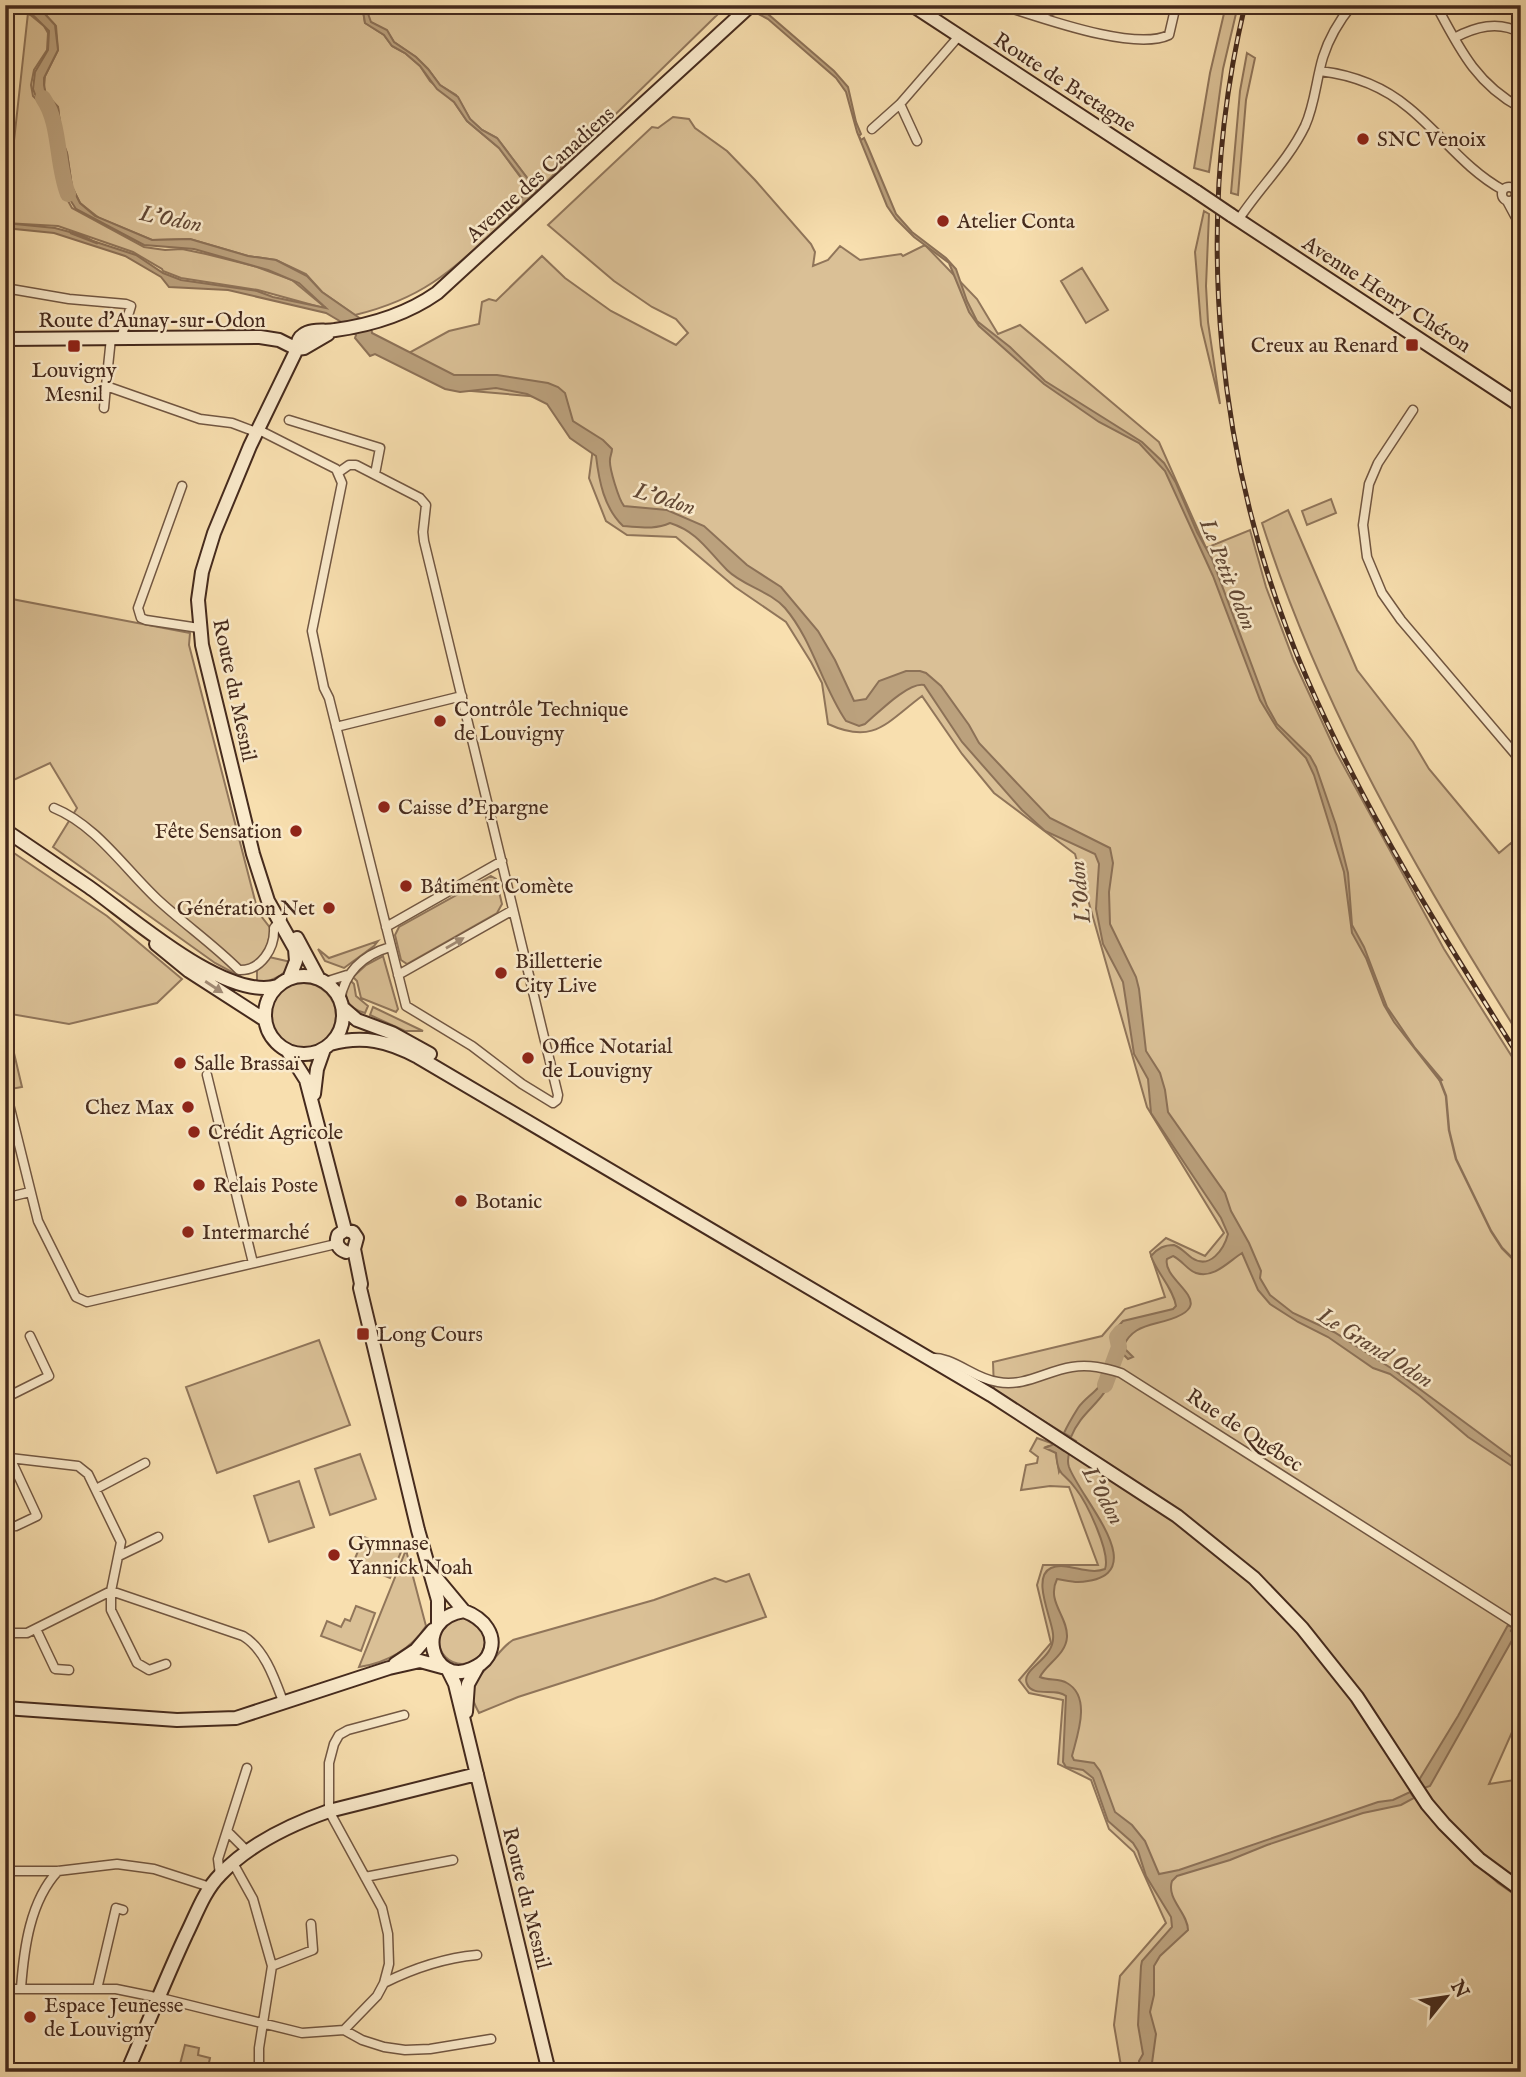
<svg xmlns="http://www.w3.org/2000/svg" width="1526" height="2077" font-family="'IM FELL English',serif">
<rect width="100%" height="100%" fill="#f8dfaf"/>
<filter id="stains"><feTurbulence type="fractalNoise" baseFrequency=".00286" numOctaves="4"/><feColorMatrix values="0 0 0 0 .2 0 0 0 0 .09 0 0 0 0 .02 0 0 0 .5 -.17"/></filter>
<radialGradient id="worn" r=".72"><stop offset=".6" stop-color="#630" stop-opacity="0"/><stop offset="1" stop-color="#630" stop-opacity=".3"/></radialGradient>
<path fill="#dac096" stroke="#90755a" stroke-width="2" d="M26 5H362L365 23 384 35 392 46 405 53 420 66 430 81 454 102 467 121 499 148 530 190 507 212 510 216C456 266 429 297 355 315L322 292 306 274 276 260 248 256 190 239 152 240 99 218 80 203 72 187 67 153 62 140 58 107 46 94 44 88 45 76 58 50 56 26 44 13Z
M365 5H697L717 15 537 191 497 138 482 130 470 119 456 95 440 85 428 69 416 57 394 42 387 31 369 21Z
M1226 5H1238L1223 69 1209 172 1194 168 1210 73Z
M28 13 44 26 48 33 47 50 34 70 31 85 33 96 51 114 54 152 63 192 72 208 144 247 165 250 182 249 206 254 254 266 292 280 327 309 258 290 181 278 163 271 162 269 133 252 58 226 5 223Z
M1247 53 1255 58 1246 100 1238 195 1231 193 1240 91Z
M673 117 689 119 695 128 727 151 755 180 811 244 815 252 813 266 828 260 840 246 860 260 901 254 903 256 925 245 977 299 998 334 1020 325 1159 442 1206 548 1250 530 1266 587 1294 661 1336 752 1444 949 1521 1071V1712L1489 1784 1521 1779V1886L1469 1857 1498 1883 1521 1899V2072H1122L1114 2025 1120 1976 1166 1923 1134 1852 1109 1829 1091 1780 1058 1764 1063 1700 1029 1693 1019 1680 1051 1643 1037 1585 1043 1565H1098L1069 1487 1050 1486 1021 1490 1026 1465 1037 1463 1038 1457 1030 1451 1037 1438 1054 1444 1046 1447 1056 1453 1059 1472 1076 1441 994 1390 993 1362 1102 1336 1125 1309 1165 1297 1150 1252 1166 1238 1205 1256 1224 1233 1147 1107 1075 854 994 793 962 754 922 696C886 723 874 745 828 724L822 683 811 662 786 622 735 587 676 537 627 535 606 521 589 478 593 448 560 423 553 398 460 390 405 355 449 331 479 324 482 302 489 299 496 301 542 256 565 278 611 311 676 345 688 333 676 319 652 307 614 281 548 225 652 127 658 128Z
M1204 211 1209 214 1206 286 1208 322 1220 404 1201 325 1195 252Z
M1082 268 1108 310 1086 323 1061 281Z
M1331 499 1336 513 1307 525 1302 511Z
M1288 510 1357 670 1413 742 1429 769 1499 853 1511 843 1521 862V1038C1418 875 1321 708 1262 523Z
M5 585 12 599 190 633 189 645 258 912 271 929C267 956 259 960 239 976L215 963 53 847 77 808 50 763 5 784Z
M5 847 107 916 182 979 157 1003 69 1024 5 1013Z
M491 876 496 879 502 904 497 913 407 964 401 960 395 935 399 927Z
M378 941 374 946 344 968 325 961 318 949 329 958Z
M383 956 398 1009 396 1012 361 998 357 981 353 977 366 965Z
M269 957 291 962C286 977 271 980 257 985V970Z
M350 980 354 984 356 996 368 1006 365 1013C346 1008 342 996 350 980Z
M270 1016a33 33 0 1 1 66 0a33 33 0 1 1-66 0Z
M373 1007 423 1031H405L370 1015Z
M5 1015 22 1087 5 1090Z
M319 1340 350 1425 217 1473 186 1387Z
M360 1454 376 1499 330 1515 315 1469Z
M299 1481 314 1527 269 1542 254 1496Z
M364 1537 401 1552 390 1578 353 1563Z
M406 1550 426 1626C411 1649 387 1663 359 1667Z
M749 1574 766 1617 518 1697 479 1713C465 1688 473 1684 489 1665 498 1655 502 1647 513 1640L654 1600 715 1578 726 1582Z
M356 1606 375 1613 361 1651 321 1636 327 1621 341 1627 345 1619 350 1621Z
M439 1641a23 23 0 1 1 46 0a23 23 0 1 1-46 0Z
M185 2045 199 2048 198 2055 210 2058 207 2072H178Z"/>
<path fill="#bba17d" stroke="#8c7157" stroke-width="2" d="M26 5 44 13 55 25 58 50 44 78V85L46 95 58 107 62 140 67 153 72 187 80 203 95 216 152 240 190 239 248 256 276 260 307 276 322 292 371 326 372 333 454 375H497L548 383 558 387 565 393 573 421 603 440 612 449C612 453 610 456 610 460 609 468 619 500 624 506L667 510 704 526 747 565 781 587 818 631 835 660 854 701 866 699 879 681 906 671H920L926 673 941 686 969 725 979 743 1050 818 1110 848 1113 863 1109 892 1110 924 1136 977 1139 989 1146 1051 1160 1073 1165 1090 1168 1112 1225 1193 1231 1211 1249 1243 1261 1271 1260 1278 1270 1295 1293 1313 1334 1332 1394 1370 1521 1464V1472L1468 1437 1420 1396 1390 1374 1373 1368 1328 1337 1298 1322 1270 1304 1258 1290 1242 1253C1229 1261 1214 1279 1196 1273 1187 1270 1182 1260 1173 1256L1167 1259C1161 1283 1230 1306 1157 1323 1141 1327 1130 1331 1123 1347L1133 1357 1128 1359 1113 1344 1114 1331 1123 1321 1173 1309 1176 1306C1173 1288 1157 1273 1151 1256 1158 1248 1164 1245 1174 1245 1182 1248 1186 1254 1192 1258 1210 1270 1224 1249 1228 1234L1221 1218 1151 1113 1148 1079 1134 1054 1123 982 1103 944 1096 909 1099 864 1095 854 1045 831 1022 810 962 742 924 685C908 682 878 713 865 724L859 726 846 721C822 686 813 641 785 608 770 591 743 586 727 570 707 550 698 532 670 523 655 530 640 527 623 526 604 508 599 481 596 456L570 438 547 404 527 394 496 388 460 392 445 389 375 354 370 356 355 338 356 335 343 323 326 313 228 290 169 287 161 277 125 256 54 233 5 228V223L55 228 81 235 93 241 136 255 163 273 181 280 257 291 273 297 326 308 299 283 268 270 194 249 144 245 76 209 65 192 63 175 55 153 54 118 50 109 36 97 33 89 35 72 48 50 49 31 34 16 5 6Z
M362 5H365L371 22 387 30 394 42 416 57 428 69 440 85 458 97 470 119 482 130 497 138 537 191 510 216 507 212 530 189 499 148 467 121 454 102 437 89 420 66 405 53 392 46 384 35 365 23Z
M741 5 761 8 834 71 848 87 856 122 861 134 859 136 861 140 864 138 868 147 896 214 912 232 946 258 956 269 967 301 977 321 1010 347 1045 381 1142 442 1164 463 1176 483 1197 532 1212 559 1267 706 1277 724 1310 756 1316 767 1336 825 1348 873 1352 925 1364 947 1387 1007 1415 1048 1442 1080 1440 1081 1394 1022 1384 1005 1366 958 1352 933 1344 872 1314 775 1306 758 1277 728 1260 700 1213 576 1165 471 1139 443 1099 422 1044 384 979 326 969 312 949 263 914 237 896 219 887 206 857 132 846 92 836 78 768 19Z
M1106 1373 1112 1375C1105 1403 1082 1409 1071 1437L1064 1433C1068 1424 1073 1416 1078 1408 1088 1394 1100 1392 1106 1373Z
M1054 1444 1064 1451H1070C1068 1456 1067 1461 1069 1467 1081 1500 1158 1578 1078 1582 1071 1582 1064 1580 1057 1579 1046 1602 1068 1616 1067 1637 1066 1655 1046 1664 1040 1677 1049 1681 1059 1678 1067 1683 1092 1697 1077 1736 1072 1756L1074 1760 1094 1763 1100 1771 1115 1812 1132 1825 1145 1841 1159 1874 1179 1870 1378 1802 1393 1800 1410 1792 1414 1798 1401 1805 1363 1813 1267 1845 1230 1860 1177 1876 1172 1881C1166 1899 1188 1913 1188 1930L1160 1956 1154 1966V1995L1150 2012 1156 2034 1152 2063 1155 2072H1140L1139 2061 1143 2054 1138 2025 1141 1966 1142 1961 1172 1927 1171 1917 1146 1876 1138 1851 1133 1843 1108 1821 1093 1778 1083 1770 1066 1767 1063 1762 1066 1696C1056 1687 1033 1698 1027 1684 1020 1668 1056 1660 1053 1634 1052 1619 1031 1577 1051 1568 1067 1561 1088 1576 1105 1569 1111 1553 1087 1503 1076 1489 1064 1471 1058 1479 1056 1453L1045 1448Z
M1508 1625 1517 1631 1515 1635 1430 1786 1424 1788 1419 1780 1458 1716Z"/>
<g fill="none" stroke-linecap="round" stroke-linejoin="round">
<path stroke="#8c7157" stroke-width="2.5" d="M71 233 97 243
M1439 1078 1446 1096 1449 1130 1456 1159 1491 1231 1502 1248 1521 1267
M1511 1631 1521 1612"/>
<path stroke="#bba17d" stroke-width="16" d="M43 98C61 124 56 164 68 194
M1105 1385 1119 1347 1117 1337 1121 1332"/>
<g stroke="#725742" stroke-width="11">
<path id="street" d="M1001 5C1040 17 1134 52 1169 35L1176 5
M1436 5C1459 48 1476 84 1521 108
M1039 15 1066 5
M1454 38C1475 27 1498 20 1521 33
M1320 71C1353 75 1383 86 1409 108 1442 135 1465 169 1503 190
M900 104 917 141
M872 129 900 104 959 36
M1502 194a7 7 0 1 1 14 0a7 7 0 1 1-14 0Z
M1507 201 1521 227
M1239 219C1260 187 1288 161 1305 126 1315 104 1316 80 1323 57 1329 38 1339 21 1352 5
M5 288 69 299 126 304 131 306 121 338
M111 338 106 386 200 419 232 423 256 432
M104 408 106 386
M1413 410 1378 463 1369 484 1363 525 1367 557 1382 593 1401 620 1521 761
M289 420 380 448 375 474
M257 429 336 469 342 483 312 631 324 688 329 698 406 1006 472 1046 522 1084 553 1103 557 1100 558 1095 424 541 423 532 426 505 420 498 356 465H349L339 472
M182 486 138 608 141 618 146 620 199 628
M336 727 462 696
M54 808C96 825 125 869 157 899 184 924 213 944 239 970 261 971 275 948 274 928L282 918
M386 927 502 861
M398 975 513 910
M325 982 347 975
M340 1000C345 971 363 955 390 947
M207 1075 253 1263
M7 1096 38 1221 76 1297 87 1302 336 1244
M5 1198 30 1192
M928 1358C953 1355 973 1379 998 1382 1025 1387 1046 1371 1072 1367 1089 1364 1105 1368 1121 1373L1521 1627
M5 1398 49 1376 30 1336
M5 1452 10 1458 78 1466 88 1474 121 1542 111 1591V1610L137 1663 149 1670 166 1664
M10 1458 37 1516 16 1526
M96 1489 145 1463
M119 1556 158 1537
M111 1591 243 1636C265 1649 275 1680 284 1704
M36 1629 55 1669 69 1670
M5 1630 10 1633H27L111 1591
M227 1831 247 1851
M233 1863 253 1899 272 1966 259 2048V2072
M5 1871H58L117 1864 154 1869 210 1887
M220 1875 218 1859 247 1768
M365 1877 453 1860
M272 1966 313 1950 311 1924
M384 1983C414 1968 444 1958 477 1955
M21 1988C24 1948 30 1901 58 1871
M5 1989H116L165 1999 302 2033 344 2030 362 2040 384 2047 405 2050 430 2049 491 2039
M97 1989 116 1908 123 1910
M344 2030 377 1996 384 1983 389 1964 388 1934 382 1908 329 1811V1763L334 1744 339 1735 348 1730 404 1715"/>
</g>
<g stroke="#452a1d" stroke-width="16">
<path id="secondary" d="M912 5 1197 192
M1231 215 1521 406
M5 339 260 337 279 340 297 349
M297 349 304 348 328 334
M5 830C33 849 61 868 89 887 130 916 226 1002 278 986
M297 938 319 979
M156 944 189 971 265 1020
M265 1015a39 39 0 1 1 78 0a39 39 0 1 1-78 0Z
M289 979 296 961 295 949 268 901 253 854 202 645 198 600 202 572 214 533 250 446 297 349C297 343 298 338 303 335 312 328 325 332 335 330 372 325 407 314 437 293L751 5
M342 1007 357 1020 392 1033 430 1054
M330 1044C363 1035 388 1041 418 1057L991 1395 1177 1516 1254 1578 1302 1628 1357 1697 1427 1804 1444 1824 1479 1859 1521 1890
M287 1050 306 1080 345 1230
M314 1094 317 1069 324 1049
M345 1230 353 1232 357 1238 354 1249 361 1284 360 1288 418 1530 438 1600V1623
M345 1230 338 1235C335 1243 338 1249 346 1252
M434 1575 464 1611
M464 1611C483 1618 499 1635 488 1656 484 1663 478 1666 471 1669 433 1687 411 1619 464 1611Z
M395 1664 416 1650 433 1630
M448 1670 455 1684 549 2072
M5 1708 177 1720 236 1718 389 1668 420 1661 442 1667
M466 1712 468 1684 478 1666
M127 2072C147 2026 165 1980 186 1935 196 1915 204 1891 220 1875 249 1844 289 1825 329 1811L477 1774"/>
</g>
<use href="#street" stroke="#faeacb" stroke-width="8"/>
<use href="#secondary" stroke="#faeacb" stroke-width="12"/>
<g stroke="#452a1d" stroke-width="5">
<path id="rail" d="M1245 5C1192 228 1216 471 1308 681 1366 814 1444 938 1521 1060"/>
</g>
<use href="#rail" stroke="#faeacb" stroke-width="2.5" stroke-dasharray="8" stroke-linecap="butt"/>
<g stroke="#452a1d" stroke-width="16" stroke-linecap="butt">
<path id="secondary-bridge" d="M1197 192 1231 215"/>
</g>
<use href="#secondary-bridge" stroke="#faeacb" stroke-width="12"/>
</g>
<defs><path id="oneway-solid" d="M-6-.8H1V-3.2L6.5 0L1 3.2V.8H-6Z" transform="scale(1.75)"/></defs>
<g fill="#a08a74">
<use href="#oneway-solid" transform="translate(455 943) rotate(-30)"/>
<use href="#oneway-solid" transform="translate(214 987) rotate(33)"/>
</g>
<g fill="#8f2418" stroke="#faeacb" stroke-width="2.5">
<circle cx="1363" cy="139" r="7"/>
<circle cx="943" cy="221" r="7"/>
<rect x="1405" y="338" width="14" height="14" rx="3.5"/>
<rect x="67" y="339" width="14" height="14" rx="3.5"/>
<circle cx="440" cy="721" r="7"/>
<circle cx="384" cy="807" r="7"/>
<circle cx="296" cy="831" r="7"/>
<circle cx="406" cy="886" r="7"/>
<circle cx="329" cy="908" r="7"/>
<circle cx="501" cy="973" r="7"/>
<circle cx="528" cy="1058" r="7"/>
<circle cx="180" cy="1063" r="7"/>
<circle cx="188" cy="1107" r="7"/>
<circle cx="194" cy="1132" r="7"/>
<circle cx="199" cy="1185" r="7"/>
<circle cx="461" cy="1201" r="7"/>
<circle cx="188" cy="1232" r="7"/>
<rect x="356" y="1327" width="14" height="14" rx="3.5"/>
<circle cx="334" cy="1555" r="7"/>
<circle cx="30" cy="2017" r="7"/>
</g>
<g text-anchor="middle" stroke-width="5" stroke-linejoin="round" paint-order="stroke">
<g font-size="21" fill="#452a1d" stroke="#faeacb">
<text transform="translate(1065 82) rotate(33)" y="7">Route de Bretagne</text>
<text transform="translate(540 174) rotate(-42)" y="7">Avenue des Canadiens</text>
<text transform="translate(1387 294) rotate(33)" y="7">Avenue Henry Chéron</text>
<text x="152" y="327">Route d'Aunay-sur-Odon</text>
<text transform="translate(235 690) rotate(78)" y="7">Route du Mesnil</text>
<text transform="translate(1245 1430) rotate(33)" y="7">Rue de Québec</text>
<text transform="translate(527 1898) rotate(76)" y="7">Route du Mesnil</text>
</g>
<g font-size="21" fill="#452a1d" stroke="#faeacb" text-anchor="start">
<text x="1377" y="146">SNC Venoix</text>
<text x="957" y="228">Atelier Conta</text>
<text x="1398" y="352" text-anchor="end">Creux au Renard</text>
<text x="74" y="377" text-anchor="middle">Louvigny<tspan x="74" dy="24">Mesnil</tspan></text>
<text x="454" y="716">Contrôle Technique<tspan x="454" dy="24">de Louvigny</tspan></text>
<text x="398" y="814">Caisse d'Epargne</text>
<text x="282" y="838" text-anchor="end">Fête Sensation</text>
<text x="420" y="893">Bâtiment Comète</text>
<text x="315" y="915" text-anchor="end">Génération Net</text>
<text x="515" y="968">Billetterie<tspan x="515" dy="24">City Live</tspan></text>
<text x="542" y="1053">Office Notarial<tspan x="542" dy="24">de Louvigny</tspan></text>
<text x="194" y="1070">Salle Brassaï</text>
<text x="174" y="1114" text-anchor="end">Chez Max</text>
<text x="208" y="1139">Crédit Agricole</text>
<text x="213" y="1192">Relais Poste</text>
<text x="475" y="1208">Botanic</text>
<text x="202" y="1239">Intermarché</text>
<text x="377" y="1341">Long Cours</text>
<text x="348" y="1550">Gymnase<tspan x="348" dy="24">Yannick Noah</tspan></text>
<text x="44" y="2012">Espace Jeunesse<tspan x="44" dy="24">de Louvigny</tspan></text>
</g>
<g font-size="23" font-style="italic" fill="#624835" stroke="#faeacb">
<text transform="translate(171 218) rotate(11)" y="8">L'Odon</text>
<text transform="translate(665 498) rotate(17)" y="8">L'Odon</text>
<text transform="translate(1229 574) rotate(68)" y="8">Le Petit Odon</text>
<text transform="translate(1079 892) rotate(-96)" y="8">L'Odon</text>
<text transform="translate(1376 1347) rotate(32)" y="8">Le Grand Odon</text>
<text transform="translate(1104 1495) rotate(61)" y="8">L'Odon</text>
</g>
</g>
<rect width="1526" height="2077" fill="none" stroke="#f8dfaf" stroke-width="28"/>
<rect x="7" y="7" width="1512" height="2063" fill="none" stroke="#452a1d" stroke-width="3.5"/>
<rect x="14" y="14" width="1498" height="2049" fill="none" stroke="#452a1d" stroke-width="2"/>
<g transform="translate(1446 1997) rotate(60)" stroke="#faeacb" stroke-width="5" paint-order="stroke">
<path d="M0-5L12 26L0 18L-12 26Z" fill="#452a1d"/>
<text y="-10" font-size="19" font-weight="bold" text-anchor="middle" fill="#452a1d">N</text>
</g>
<rect width="100%" height="100%" filter="url(#stains)"/>
<rect width="100%" height="100%" fill="url(#worn)"/>
</svg>
